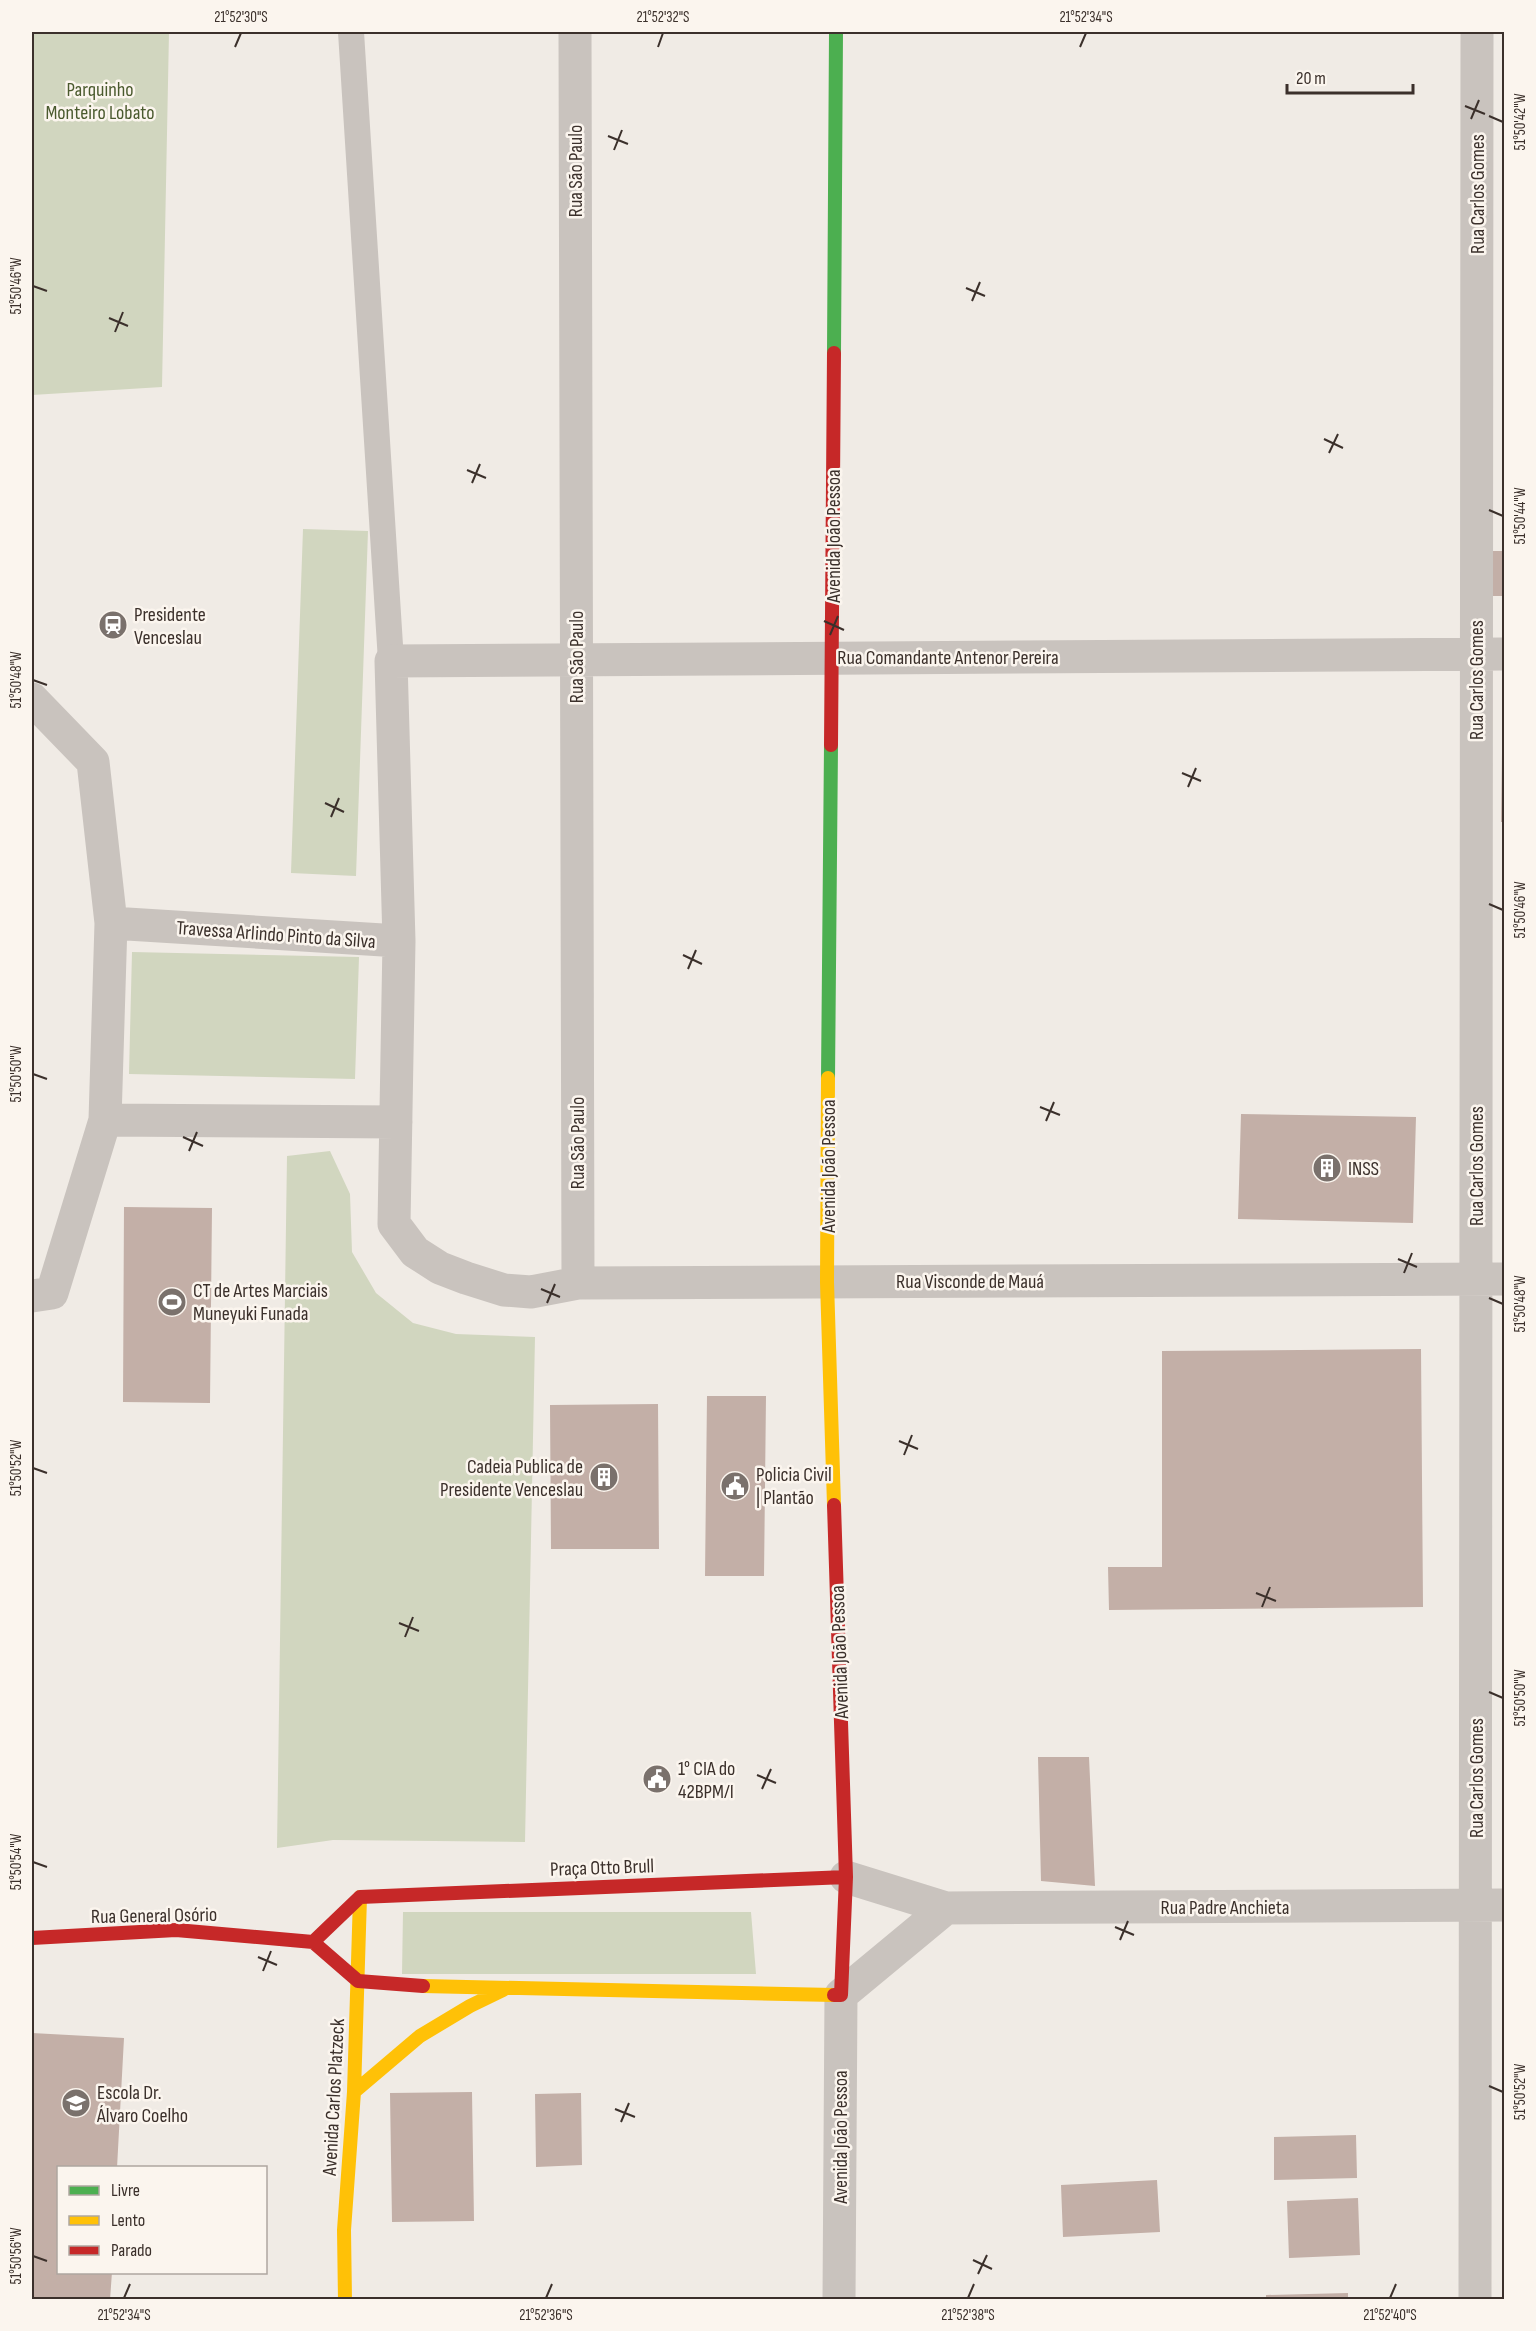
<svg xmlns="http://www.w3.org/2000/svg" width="1536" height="2331" font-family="'Sofia Sans Condensed',sans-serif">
<rect width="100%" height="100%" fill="#f0ebe5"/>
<path fill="#d1d6bf" d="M32 32H169L162 387 32 395Z
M303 529 368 531 356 876 291 873Z
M132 952 359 957 355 1079 129 1074Z
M330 1151 350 1194 352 1252 376 1293 413 1323 456 1334 535 1337 525 1842 333 1840 277 1848 287 1156Z
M403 1912H751L756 1974H402Z"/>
<path fill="#c3afa7" d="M1492 551H1504V596H1492Z
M1502 753H1504V822H1501Z
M1241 1114 1416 1117 1413 1223 1238 1219Z
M124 1207 212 1208 210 1403 123 1402Z
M1421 1349 1423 1607 1109 1610 1108 1567H1162V1351Z
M707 1396H766L764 1576H705Z
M658 1404 659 1549H551L550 1405Z
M1038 1757H1089L1095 1886 1041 1881Z
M32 2033 124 2038 117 2168H58V2272H112L110 2300H32Z
M472 2092 474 2221 392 2222 390 2093Z
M581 2093 582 2165 536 2167 535 2094Z
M1356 2135 1357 2178 1274 2180V2137Z
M1157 2180 1160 2232 1063 2237 1061 2185Z
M1358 2198 1360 2255 1289 2258 1287 2201Z
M1348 2293V2300H1266V2295Z"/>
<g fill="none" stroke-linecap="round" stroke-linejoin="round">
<path stroke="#c9c3be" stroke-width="26" d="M351 32 391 661"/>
<path stroke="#c9c3be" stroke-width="33" d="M575 32 578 1283
M1504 654 391 661 399 941 394 1224 415 1252 440 1268 466 1278 504 1290 531 1292 578 1283 1504 1279
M32 699 93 762 111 923 105 1120 52 1293 32 1296
M111 923 399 941
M105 1120 396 1122
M846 1877 946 1908 1504 1905
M839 2300 841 1995 946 1908
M1475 2300 1477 32"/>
<path stroke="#4caf50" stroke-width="14" d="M834 353 836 32
M828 1078 831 745"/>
<path stroke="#ffc107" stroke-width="14" d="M828 1078 827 1282 834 1505
M423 1986 834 1995
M354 2092 420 2036 470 2006 503 1990
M345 2300 344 2230 354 2092 360 1897"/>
<path stroke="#c62828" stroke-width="14" d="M831 745 834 353
M360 1897 846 1877
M32 1938 176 1930 313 1942 358 1981 423 1986
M313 1942 360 1897
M834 1995H841L846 1877 834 1505"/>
</g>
<path fill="none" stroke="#3b302b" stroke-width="2" d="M235 47 241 33M658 47 663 33M1080 47 1086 33M1465 106 1485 114M1489 116 1503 122M1471 119 1479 100M608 136 628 144M614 150 622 130M33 286 47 291M966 288 985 296M972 301 980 282M109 318 128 326M115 332 123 312M1324 439 1343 448M1329 453 1338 434M467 470 486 478M472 483 480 464M1489 510 1503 516M824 621 844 630M830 635 838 616M33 680 47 685M1182 773 1201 781M1188 787 1196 768M325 803 344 812M331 817 339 798M1489 904 1503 910M683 955 702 964M688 969 696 950M33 1074 47 1079M1040 1107 1060 1115M1046 1121 1054 1102M183 1137 203 1146M189 1151 197 1132M1398 1259 1417 1267M1404 1273 1412 1253M541 1289 560 1297M1489 1298 1503 1304M547 1303 555 1284M899 1441 918 1449M904 1455 912 1435M33 1468 47 1473M1256 1593 1276 1601M1262 1607 1270 1587M399 1623 419 1631M405 1637 413 1617M1489 1692 1503 1698M757 1775 776 1783M762 1789 771 1769M33 1862 47 1867M1115 1927 1134 1935M1120 1940 1128 1921M258 1957 277 1965M263 1971 271 1951M1489 2086 1503 2092M615 2109 635 2117M621 2122 629 2103M33 2256 47 2261M973 2260 992 2269M978 2274 987 2255M124 2298 130 2284M546 2298 552 2284M968 2298 974 2284M1390 2298 1396 2284"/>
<defs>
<g id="station-disc" transform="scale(1.5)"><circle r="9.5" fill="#7a716c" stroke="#fbf5ee"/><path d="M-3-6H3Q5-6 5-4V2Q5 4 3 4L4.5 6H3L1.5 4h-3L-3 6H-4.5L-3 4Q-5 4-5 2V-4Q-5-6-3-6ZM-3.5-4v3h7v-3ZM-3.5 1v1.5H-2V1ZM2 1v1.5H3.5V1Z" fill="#fff"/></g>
<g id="building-disc" transform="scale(1.5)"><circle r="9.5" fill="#7a716c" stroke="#fbf5ee"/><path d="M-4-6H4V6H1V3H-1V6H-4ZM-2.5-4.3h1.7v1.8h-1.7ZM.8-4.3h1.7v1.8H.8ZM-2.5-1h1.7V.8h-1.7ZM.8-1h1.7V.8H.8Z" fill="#fff"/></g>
<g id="stadium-disc" transform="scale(1.5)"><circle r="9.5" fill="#7a716c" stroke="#fbf5ee"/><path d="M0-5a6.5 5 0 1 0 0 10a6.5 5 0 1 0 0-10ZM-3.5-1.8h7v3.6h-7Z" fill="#fff"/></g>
<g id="civic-disc" transform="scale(1.5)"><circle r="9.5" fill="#7a716c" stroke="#fbf5ee"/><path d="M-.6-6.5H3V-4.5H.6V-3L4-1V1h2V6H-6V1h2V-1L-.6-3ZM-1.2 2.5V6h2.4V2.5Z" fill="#fff"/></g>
<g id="university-disc" transform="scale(1.5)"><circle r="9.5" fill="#7a716c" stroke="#fbf5ee"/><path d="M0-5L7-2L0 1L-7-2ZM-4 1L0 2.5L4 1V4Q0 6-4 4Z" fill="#fff"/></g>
</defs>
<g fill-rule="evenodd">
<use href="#station-disc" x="113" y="625"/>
<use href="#building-disc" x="1327" y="1168"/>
<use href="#stadium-disc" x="172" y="1302"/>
<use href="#building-disc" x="604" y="1477"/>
<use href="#civic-disc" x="735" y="1486"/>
<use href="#civic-disc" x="657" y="1779"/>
<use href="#university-disc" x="76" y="2103"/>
</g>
<g text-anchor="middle" stroke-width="5" stroke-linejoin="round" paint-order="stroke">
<g font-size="20" fill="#4a5a2e" stroke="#fbf5ee">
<text x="100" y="96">Parquinho<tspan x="100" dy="23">Monteiro Lobato</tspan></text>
</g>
<g font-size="20" fill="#3b302b" stroke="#fbf5ee">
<text transform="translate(575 171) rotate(-90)" y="7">Rua São Paulo</text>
<text transform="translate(1477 194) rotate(-90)" y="7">Rua Carlos Gomes</text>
<text transform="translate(833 536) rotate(-90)" y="7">Avenida João Pessoa</text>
<text transform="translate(576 657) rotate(-90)" y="7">Rua São Paulo</text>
<text x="948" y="664">Rua Comandante Antenor Pereira</text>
<text transform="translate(1476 680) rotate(-90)" y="7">Rua Carlos Gomes</text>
<text transform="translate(276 934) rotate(4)" y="7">Travessa Arlindo Pinto da Silva</text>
<text transform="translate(577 1143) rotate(-90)" y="7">Rua São Paulo</text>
<text transform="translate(828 1166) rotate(-90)" y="7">Avenida João Pessoa</text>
<text transform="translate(1476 1166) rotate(-90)" y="7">Rua Carlos Gomes</text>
<text x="970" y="1288">Rua Visconde de Mauá</text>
<text transform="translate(839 1652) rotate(-92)" y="7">Avenida João Pessoa</text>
<text transform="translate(1476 1778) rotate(-90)" y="7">Rua Carlos Gomes</text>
<text transform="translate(602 1867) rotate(-2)" y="7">Praça Otto Brull</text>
<text x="1225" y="1914">Rua Padre Anchieta</text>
<text transform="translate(154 1915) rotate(-1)" y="7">Rua General Osório</text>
<text transform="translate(333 2097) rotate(-87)" y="7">Avenida Carlos Platzeck</text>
<text transform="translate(840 2137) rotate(-90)" y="7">Avenida João Pessoa</text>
</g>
<g font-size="20" fill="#3b302b" stroke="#fbf5ee" text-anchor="start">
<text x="134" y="621">Presidente<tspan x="134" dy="23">Venceslau</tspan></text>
<text x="1348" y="1175">INSS</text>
<text x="193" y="1297">CT de Artes Marciais<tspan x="193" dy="23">Muneyuki Funada</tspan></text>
<text x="583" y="1473" text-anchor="end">Cadeia Publica de<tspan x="583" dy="23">Presidente Venceslau</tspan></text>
<text x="756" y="1481">Policia Civil<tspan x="756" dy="23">| Plantão</tspan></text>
<text x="678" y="1775">1° CIA do<tspan x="678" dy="23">42BPM/I</tspan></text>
<text x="97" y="2099">Escola Dr.<tspan x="97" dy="23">Álvaro Coelho</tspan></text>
</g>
</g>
<rect width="1536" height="2331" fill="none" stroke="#fbf5ee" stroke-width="66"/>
<rect x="57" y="2166" width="210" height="108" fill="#fbf5ee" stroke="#aea6a0" stroke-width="1.5"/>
<rect x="69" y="2186" width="30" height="9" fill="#4caf50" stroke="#aea6a0" stroke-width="1.5"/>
<text x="111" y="2196" font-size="18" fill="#3b302b">Livre</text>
<rect x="69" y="2216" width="30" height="9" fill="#ffc107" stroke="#aea6a0" stroke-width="1.5"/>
<text x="111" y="2226" font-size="18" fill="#3b302b">Lento</text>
<rect x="69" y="2246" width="30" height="9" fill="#c62828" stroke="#aea6a0" stroke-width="1.5"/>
<text x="111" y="2256" font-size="18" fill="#3b302b">Parado</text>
<path d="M1287 84v9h126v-9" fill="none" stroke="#3b302b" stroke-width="3"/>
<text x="1296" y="84" font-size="18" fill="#3b302b" stroke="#fbf5ee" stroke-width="4.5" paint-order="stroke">20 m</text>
<rect x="33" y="33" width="1470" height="2265" fill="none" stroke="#3b302b" stroke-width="2"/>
<g font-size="15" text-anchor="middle" fill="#3b302b">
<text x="241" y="22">21°52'30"S</text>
<text x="663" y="22">21°52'32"S</text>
<text x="1086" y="22">21°52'34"S</text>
<text transform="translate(1520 122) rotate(-90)" y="5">51°50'42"W</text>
<text transform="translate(16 286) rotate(-90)" y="5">51°50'46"W</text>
<text transform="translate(1520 516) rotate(-90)" y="5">51°50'44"W</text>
<text transform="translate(16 680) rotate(-90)" y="5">51°50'48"W</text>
<text transform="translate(1520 910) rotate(-90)" y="5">51°50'46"W</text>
<text transform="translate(16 1074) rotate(-90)" y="5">51°50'50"W</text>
<text transform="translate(1520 1304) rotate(-90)" y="5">51°50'48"W</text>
<text transform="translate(16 1468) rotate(-90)" y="5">51°50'52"W</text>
<text transform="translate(1520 1698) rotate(-90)" y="5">51°50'50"W</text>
<text transform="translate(16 1862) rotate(-90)" y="5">51°50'54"W</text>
<text transform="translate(1520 2092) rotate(-90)" y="5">51°50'52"W</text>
<text transform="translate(16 2256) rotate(-90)" y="5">51°50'56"W</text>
<text x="124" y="2320">21°52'34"S</text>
<text x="546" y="2320">21°52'36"S</text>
<text x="968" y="2320">21°52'38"S</text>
<text x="1390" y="2320">21°52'40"S</text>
</g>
</svg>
